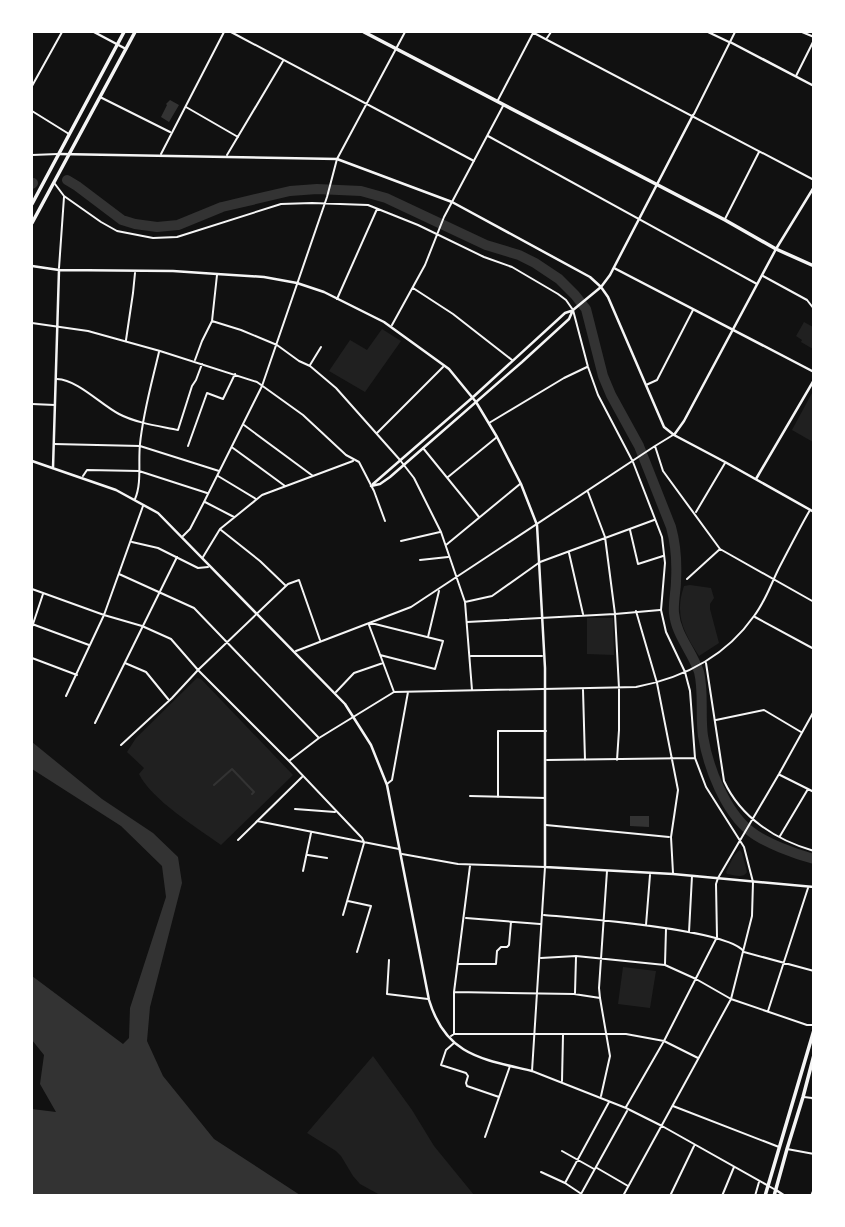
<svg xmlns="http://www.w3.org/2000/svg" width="845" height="1227" font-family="Poppins,sans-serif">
<rect width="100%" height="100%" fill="#111"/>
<path fill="#202020" d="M804 322 813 327V349L801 342 802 340 796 336Z
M382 329 401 341 365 392 329 371 350 340 367 350Z
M812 393 814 394 813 442 792 430Z
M690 585 711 588 714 598 710 604V609L719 643 699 656C684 633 674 615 684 586Z
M587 618H613L614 655 587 654Z
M197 678 201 679 293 775 221 845C196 827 152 800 139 774L144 768 127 752 136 738Z
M740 850 742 853 747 872C743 879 734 875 727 874L726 872C730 865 733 854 740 850Z
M623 967 656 971 650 1008 618 1004Z
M373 1056 412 1110 434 1146 474 1195H380L360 1184 353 1176 341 1156 336 1151 307 1133Z"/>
<path fill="#333" d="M170 100 179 105 169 122 161 117 167 105 166 104Z
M32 742 102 799 153 833 178 857 182 883 150 1007 147 1041 163 1076 214 1139 300 1195H32V1109L56 1112 40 1084 44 1055 32 1040V976L123 1044 129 1038 130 1008 166 897 162 866 121 826 32 769Z
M630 816H649V827L630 826Z"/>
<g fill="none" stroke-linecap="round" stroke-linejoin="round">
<path stroke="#333" stroke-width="2" d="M214 785 232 769 254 792 252 794"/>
<path stroke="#333" stroke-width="10" d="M67 180 77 186 122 220 135 224 157 227 178 225 222 207 290 191 317 189 361 191 386 198 486 245 519 255 535 263 559 279 575 295 586 309 603 376 611 395 639 446 671 527C676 545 677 563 676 581 676 591 673 602 674 613 676 635 692 651 699 672 704 691 700 716 703 736 708 767 725 811 750 831 765 843 795 854 814 859
M32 184 33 183"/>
<path stroke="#f5f5f5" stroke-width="2" d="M231 32 474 161
M532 32 814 180
M708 32 729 42
M802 32 814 37
M547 38 551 32
M796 76 814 40
M32 86 62 32
M100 97 170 132
M498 100 533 33
M186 107 238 137
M32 111 69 134
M694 114 735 32
M488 136 757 284
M161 154 224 32
M32 155 58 154
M227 155 283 61
M55 184 64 196 101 222 117 231 153 238 177 237 281 204 312 203 368 205 418 225 484 257 512 267 558 294 566 300 573 310 588 367 598 395 633 462 662 537 665 563 661 610 666 632 685 672 690 691 695 758 706 787 744 847 753 882 752 916 731 999 623 1196
M725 219 759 152
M59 268 64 197
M763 276 807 300 814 309
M413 288 453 314 512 360
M337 299 377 209
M212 321 241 330 277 345 299 361 310 366 336 388 400 460 414 478 441 532 465 602 472 690
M32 323 88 331 160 351 257 382 303 415 346 455 359 462 374 491 385 521
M392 325 425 265 444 217 503 106
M126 340 133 293 135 273
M195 360 202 341 212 321 217 275
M310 365 321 347
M57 379C78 380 100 404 119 414 136 423 159 426 178 430L192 386 196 380 202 364
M646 385 657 380 693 310
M32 404 55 405
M489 423 564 378 587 367
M244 425 313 476
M377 433 443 367
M673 435 655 446 663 471 720 549 814 602
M54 444 140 446 219 471
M188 446 207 393 223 399 235 374
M233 448 285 486
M423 448 479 517
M83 476 87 470 139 471 207 493
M218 476 256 499
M448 477 497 437
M588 492 605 537 615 614 619 688V730L617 760
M135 499C142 483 138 462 140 444 143 413 152 382 159 352
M205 502 234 517
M696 512 725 463
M221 530 260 561 285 585
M630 530 638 564 663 556
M183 536 190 529 204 502 262 386 327 197 337 159 405 32
M401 541 440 532
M132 542 158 548 198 568 208 567
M446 545 520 484
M569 553 583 614
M203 557 220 529 262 495 353 461
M420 560 448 557
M119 574 194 608 318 737
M687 579 720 549
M32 589 104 615 142 626 171 639 198 670 289 761 362 838 364 842
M465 602 492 596 540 562 654 520
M636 611 657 683 678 790 671 837 673 873
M755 617 814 649
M467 622 615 614 660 610
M32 624 89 645
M370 624H375L443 641 435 669 380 655
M369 625 394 692
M32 627 43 594
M428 637 439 591
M296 651 411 607 655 446
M471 656H542
M32 658 77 675
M125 663 146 672 168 699
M706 663 724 781C741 818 776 840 814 851
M583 690 585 760
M336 692 354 673 383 663
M66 696 104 615 143 506
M716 720 764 710 801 732
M95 723 177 557
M121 745 172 698 198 670 288 584 299 580 320 640
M547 760 695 758
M289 761 319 738 394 692 636 687C683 678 726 656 754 616 765 602 771 584 779 568 789 549 799 529 810 510
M780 775 814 792
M387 784 392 780 408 692
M470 796 545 798
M498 797V731H546
M295 809 335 812
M257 821 399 849
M546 825 669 837
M780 836 808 789
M238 840 302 777
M402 854 458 864 545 867 532 1071 626 1108 662 1126 774 1189
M308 855 327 858
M303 871 311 833
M348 901 371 906 357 952
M343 915 364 843
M544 915C576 918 730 929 744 952L814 971
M466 918 540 924
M646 925 650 875
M689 932 692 876
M541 958 576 956 665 965 696 979 731 999 807 1025H814
M389 960 387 994 428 999
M459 964H496L497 951 501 947H507L509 945 511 922
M665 964 666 929
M455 992 574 994 600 998
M575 993 576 957
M768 1011 808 888
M454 1034H626L664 1041 698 1058
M451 1036 454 1034V992L470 866
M454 1043 446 1050 441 1065 466 1073 468 1076 466 1083 467 1086 499 1097
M562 1081 563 1035
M601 1096 610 1056 600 998 599 988 607 871
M804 1097 812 1098 814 1101
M673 1106 779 1147
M626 1107 664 1041 717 937 716 884 718 878 779 774 814 711
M485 1137 510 1066
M787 1149 814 1154
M562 1151 594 1169
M597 1168 628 1186
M541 1172 565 1183 580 1193
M565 1183 609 1102
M582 1196 581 1194 627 1111
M670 1196 694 1146
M722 1196 734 1167
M755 1196 759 1182
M811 1196 814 1189"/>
<path stroke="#f5f5f5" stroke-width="2.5" d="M94 32 126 49
M730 42 814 86
M59 154 337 159 452 202 590 277 601 287 608 297 664 427 674 435 725 462 814 512
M32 266 59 270 173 271 217 274 264 277 297 283 324 292 384 322 449 369 476 402 497 437 521 484 537 525 545 668V867L673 874 814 887
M614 268 814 372
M674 435 684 421 776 249 814 187
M32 461 116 490 158 513 345 704 371 745 387 785 429 1000C446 1056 482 1059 532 1071
M53 468 59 270
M756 479 814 380
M373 484 472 398 565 313 571 311
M371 486 380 484 390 477 522 362 569 319 573 310 601 287 610 275 693 115
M776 1190 785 1196"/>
<path stroke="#f5f5f5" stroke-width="3.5" d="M364 32 725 220 776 249 814 266
M32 204 124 32
M32 223 135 32
M765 1196 814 1030
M774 1196 787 1149 803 1097 814 1055"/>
</g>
<rect width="845" height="1227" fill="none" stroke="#ffffff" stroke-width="66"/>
</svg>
